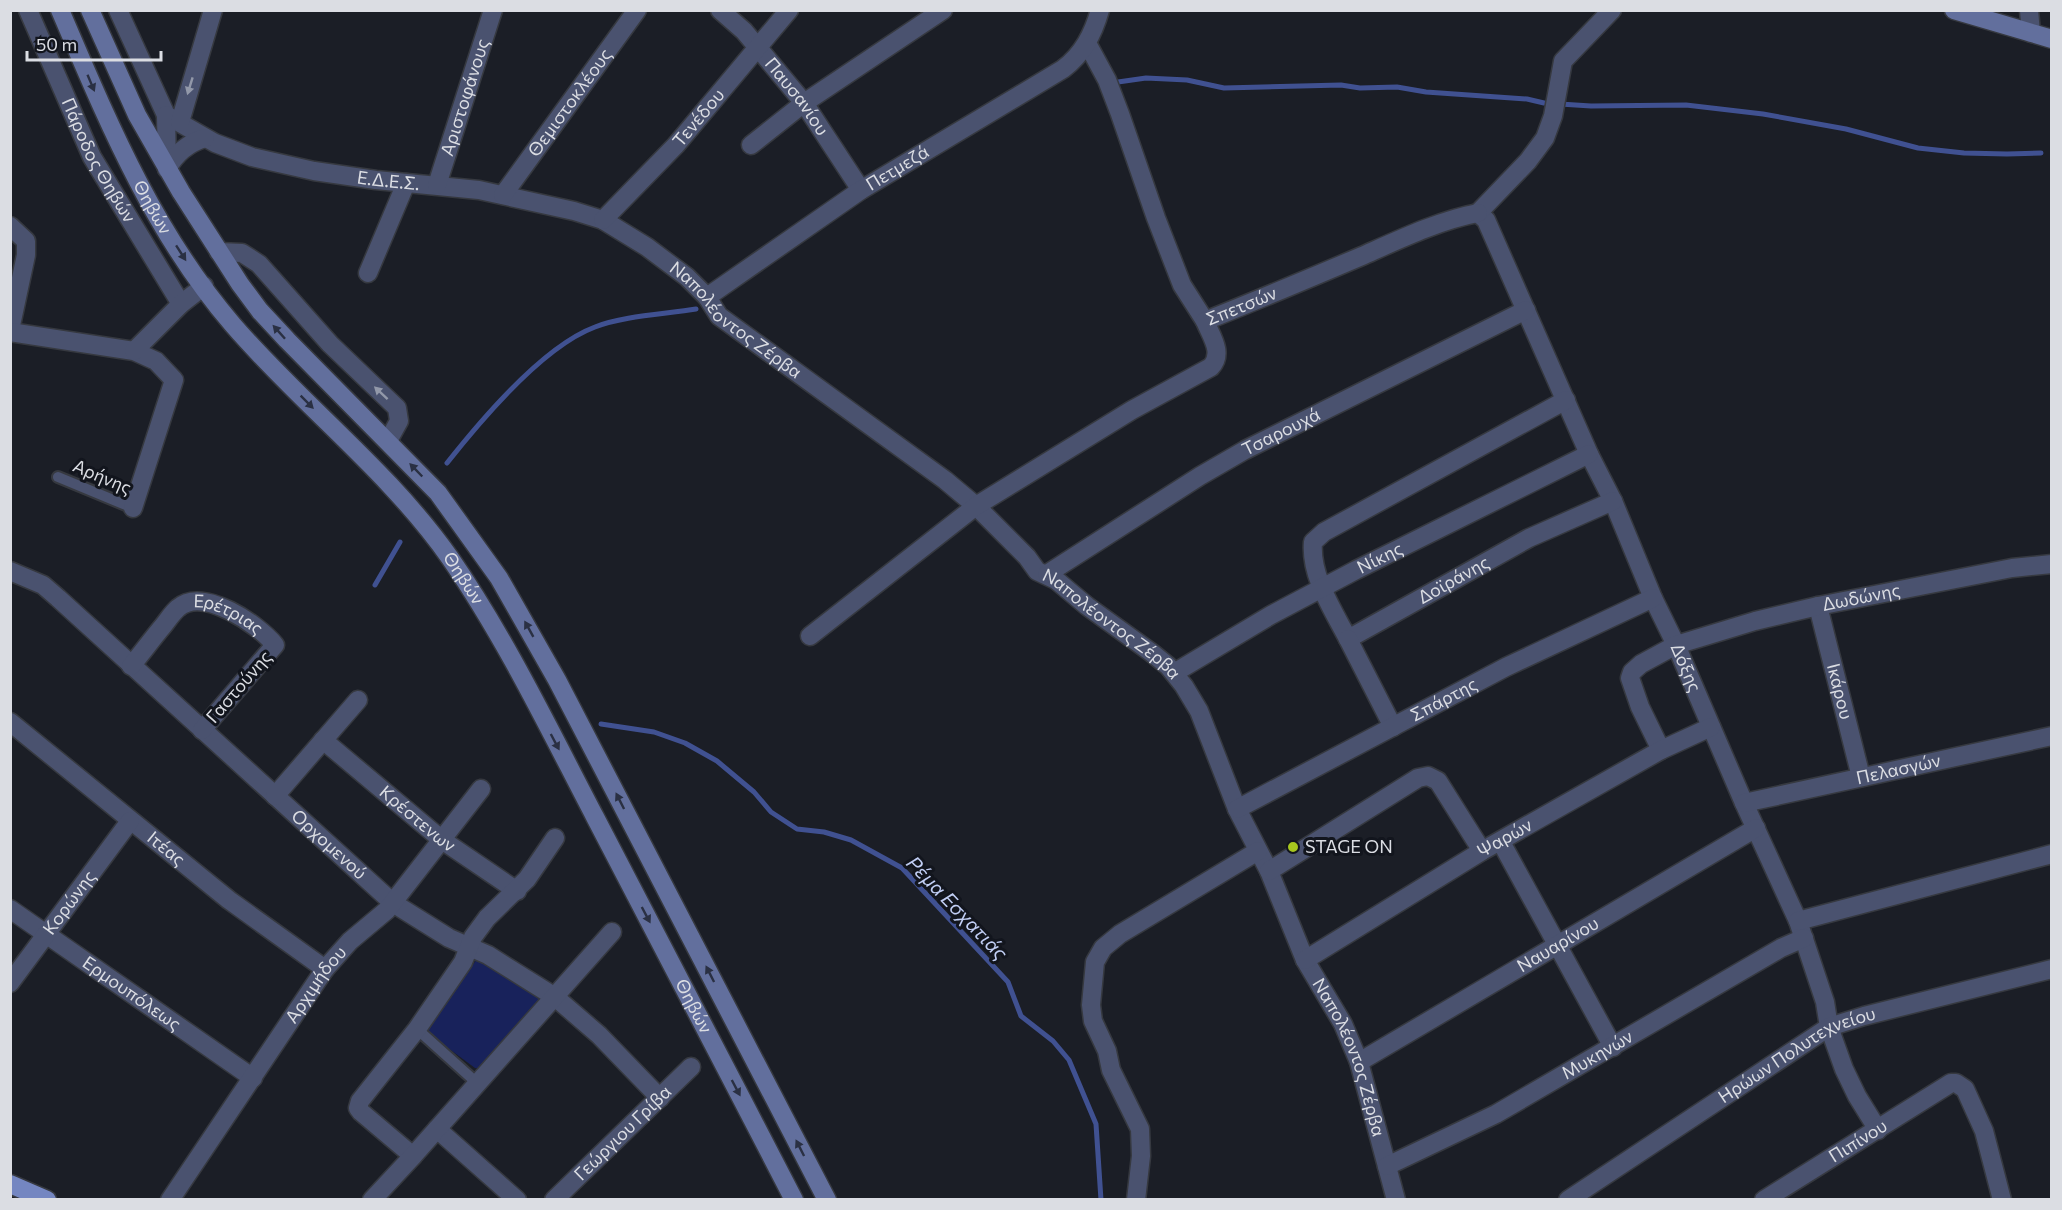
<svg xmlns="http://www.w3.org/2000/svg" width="2062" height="1210" font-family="Commissioner,sans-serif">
<rect width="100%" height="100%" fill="#1b1e26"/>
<path fill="#18225b" d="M477 959H486L542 996 543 1002 483 1069 475 1068 429 1034 427 1029Z"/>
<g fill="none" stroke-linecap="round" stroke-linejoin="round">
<path stroke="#405191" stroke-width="5" d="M1118 82 1146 78 1187 80 1224 88 1341 85 1360 88 1397 87 1426 92 1527 99 1544 103
M1560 104 1591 106 1686 105 1763 114 1846 129 1918 148 1964 153 2007 154 2041 153
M447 463C481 420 544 346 595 327 622 316 666 314 696 309
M375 585 400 542
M601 724 654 732 685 743 717 761 754 792 771 812 797 829 824 832 851 840 902 868 1008 982 1021 1016 1053 1041 1069 1060 1096 1124 1101 1200"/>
<g stroke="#363940" stroke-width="14">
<path id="lane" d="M58 477 133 508
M417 1029 477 1083"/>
</g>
<g stroke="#363940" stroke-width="21">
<g id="street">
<path id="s1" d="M28 10 92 157 181 304"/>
<path id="s2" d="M118 10 166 115 215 143 252 157 314 171 376 180 479 190 574 211 603 220 647 247 687 277 707 297 719 316 945 480 976 506 1027 557 1037 571 1056 580 1087 606 1152 653 1168 666 1184 686 1199 711 1237 809 1269 871 1305 960 1343 1024 1359 1062 1396 1200"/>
<path id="s3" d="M720 10 744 31 804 103 861 190"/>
<path d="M2029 10 2031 33"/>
<path d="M1087 43 1107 80 1120 114 1156 218 1182 285 1205 321"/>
<path d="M166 115 167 169"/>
<path d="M180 122 213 10"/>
<path d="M751 145 804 103 943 10"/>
<path d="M167 169C176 153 188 143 205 138"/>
<path id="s4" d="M437 185 493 10"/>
<path id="s5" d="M503 195 637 10"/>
<path id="s6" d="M1478 213 1486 220 1589 454 1613 501 1653 598 1676 645 1744 803 1798 921 1825 1002 1829 1027 1844 1069 1857 1096 1878 1130"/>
<path d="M1478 213 1528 161 1545 138 1553 116 1563 61 1612 10"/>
<path id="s7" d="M603 220 676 145 789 10"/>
<path d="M10 226 26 241V255L10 330"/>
<path d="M219 252 242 253 259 264 330 344 397 408 399 421 388 441"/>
<path d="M368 273 406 183"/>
<path id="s8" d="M707 297 861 190 1063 69C1083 54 1093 34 1100 10"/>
<path d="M10 332 134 351 156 361 174 380 133 508"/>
<path d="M134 351 181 304 204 286"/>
<path id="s9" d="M1566 400 1324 532 1313 542C1310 576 1333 610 1348 639L1529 538 1613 501"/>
<path id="s10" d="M10 571 43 585 58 598 393 903 449 938 488 955 555 997 599 1035 660 1098"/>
<path id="s11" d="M1047 574 1200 476 1245 450 1526 310"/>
<path id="s12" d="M1818 606 1861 777"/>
<path id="s13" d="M810 636 976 506 1132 410 1211 367C1224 353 1211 336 1205 321 1258 300 1310 278 1362 256 1398 240 1440 220 1478 213"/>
<path d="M1348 639 1393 727"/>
<path id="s14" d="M131 666C142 653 152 639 163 626 168 620 172 613 178 608 203 586 259 625 275 645L202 730"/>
<path id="s15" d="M1174 673 1271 615 1356 570 1589 454"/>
<path id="s16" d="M10 722 229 900 325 969"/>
<path id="s17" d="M323 740 442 840 517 891"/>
<path id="s18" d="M1661 750 1640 707 1630 678 1632 672 1641 664 1676 645 1755 621 1818 606 2012 568 2052 564"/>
<path d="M275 796 358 700"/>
<path id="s19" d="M1744 803 2052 736"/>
<path id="s20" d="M1237 809 1506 667 1653 598"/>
<path d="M1501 842 1613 1047"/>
<path d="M1269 871 1418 778 1428 776 1438 781 1482 851"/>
<path id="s21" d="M10 909 253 1078"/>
<path d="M1798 921 2052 854"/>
<path id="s22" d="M1305 960 1482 851 1661 750 1711 727"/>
<path id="s23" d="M10 983 130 821"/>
<path id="s24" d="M1359 1062 1756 828"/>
<path d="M437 1129 517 1200"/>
<path d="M413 1156 361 1112 358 1108 360 1101 417 1029 463 962 473 937 487 918 527 879 555 838"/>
<path id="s25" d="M1387 1166 1496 1114 1781 948 1804 938"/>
<path id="s26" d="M170 1200 325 969 350 941 387 910 481 789"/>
<path d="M372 1200 413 1156 612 932"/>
<path id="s27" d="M554 1200 691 1067"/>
<path d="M1136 1200 1141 1156 1140 1129 1111 1070 1107 1051 1093 1021 1091 1005 1095 962 1103 948 1120 934 1258 851"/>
<path id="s28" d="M1568 1200 1829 1027 1864 1016 2052 969"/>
<path id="s29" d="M1764 1200 1951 1083H1956L1965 1089 1984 1131 2002 1200"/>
</g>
</g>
<g stroke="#363940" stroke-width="21">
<g id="secondary">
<path id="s30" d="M60 10C108 122 153 232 233 325 302 405 389 471 450 558 506 639 549 729 595 817 661 944 728 1072 794 1200"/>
<path d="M90 10 137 115 181 192 240 284 260 311 287 340 438 493 499 578 557 680 827 1200"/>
<path d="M1954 10 2052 39"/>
</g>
</g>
<g stroke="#363940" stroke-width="21">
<path id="primary" d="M10 1184 47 1200"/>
</g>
<use href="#lane" stroke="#4a526f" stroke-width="10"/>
<use href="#street" stroke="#4a526f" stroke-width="18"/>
<use href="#secondary" stroke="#626f9d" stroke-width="18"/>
<use href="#primary" stroke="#7486c1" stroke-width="18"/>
</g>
<defs><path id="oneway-solid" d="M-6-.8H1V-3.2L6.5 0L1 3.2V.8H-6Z" transform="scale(1.5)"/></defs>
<g fill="#2a3043">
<use href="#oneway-solid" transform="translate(91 83) rotate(67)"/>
<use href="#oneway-solid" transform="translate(181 253) rotate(57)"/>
<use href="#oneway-solid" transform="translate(279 332) rotate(-132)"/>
<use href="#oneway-solid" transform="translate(307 402) rotate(45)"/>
<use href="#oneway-solid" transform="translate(416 470) rotate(-134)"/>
<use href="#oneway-solid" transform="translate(529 629) rotate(-119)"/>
<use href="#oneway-solid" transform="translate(555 742) rotate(62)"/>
<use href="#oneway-solid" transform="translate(620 801) rotate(-117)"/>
<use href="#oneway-solid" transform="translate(646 915) rotate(62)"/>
<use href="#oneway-solid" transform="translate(710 974) rotate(-117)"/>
<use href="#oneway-solid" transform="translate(736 1088) rotate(62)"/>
<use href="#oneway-solid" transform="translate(800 1148) rotate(-117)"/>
</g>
<g fill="#9298a9">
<use href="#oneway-solid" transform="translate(190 86) rotate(107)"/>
<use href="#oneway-solid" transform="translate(381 393) rotate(-137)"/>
</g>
<circle fill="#a7c71e" stroke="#12151d" stroke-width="2" cx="1293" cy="847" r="6"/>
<g text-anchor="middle" stroke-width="6" stroke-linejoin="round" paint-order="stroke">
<g font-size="18" fill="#dbdde3" stroke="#12151d">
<text dy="6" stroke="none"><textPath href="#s3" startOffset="116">Παυσανίου</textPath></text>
<text dy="6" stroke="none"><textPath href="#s4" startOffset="92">Αριστοφάνους</textPath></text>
<text dy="6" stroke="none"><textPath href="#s5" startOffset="114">Θεμιστοκλέους</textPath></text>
<text dy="6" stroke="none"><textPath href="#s7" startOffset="140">Τενέδου</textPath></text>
<text dy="6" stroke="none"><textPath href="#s1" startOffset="166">Πάροδος Θηβών</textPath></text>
<text dy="6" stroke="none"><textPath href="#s8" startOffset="230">Πετμεζά</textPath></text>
<text dy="6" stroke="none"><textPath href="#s2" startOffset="350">Ε.Δ.Ε.Σ.</textPath></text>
<text dy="6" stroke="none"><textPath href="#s30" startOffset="218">Θηβών</textPath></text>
<text dy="6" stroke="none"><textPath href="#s13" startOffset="573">Σπετσών</textPath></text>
<text dy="6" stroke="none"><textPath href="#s2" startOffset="736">Ναπολέοντος Ζέρβα</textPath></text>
<text dy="6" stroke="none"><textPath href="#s11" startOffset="274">Τσαρουχά</textPath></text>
<text transform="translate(102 477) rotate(23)" y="6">Αρήνης</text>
<text dy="6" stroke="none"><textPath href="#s15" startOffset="236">Νίκης</textPath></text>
<text dy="6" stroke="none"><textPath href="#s30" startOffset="704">Θηβών</textPath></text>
<text dy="6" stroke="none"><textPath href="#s9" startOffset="516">Δοϊράνης</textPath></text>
<text dy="6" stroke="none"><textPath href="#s18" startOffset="328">Δωδώνης</textPath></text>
<text dy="6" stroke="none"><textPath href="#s14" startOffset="129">Ερέτριας</textPath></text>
<text dy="6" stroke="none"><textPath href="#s2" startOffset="1222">Ναπολέοντος Ζέρβα</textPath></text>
<text dy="6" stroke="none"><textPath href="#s6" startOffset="501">Δόξης</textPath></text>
<text transform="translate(239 687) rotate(-49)" y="6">Γαστούνης</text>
<text dy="6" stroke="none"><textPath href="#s12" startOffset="88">Ικάρου</textPath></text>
<text dy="6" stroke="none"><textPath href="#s20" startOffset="234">Σπάρτης</textPath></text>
<text dy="6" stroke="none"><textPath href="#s19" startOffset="158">Πελασγών</textPath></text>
<text dy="6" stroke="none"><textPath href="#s17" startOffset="123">Κρέστενων</textPath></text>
<text dy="6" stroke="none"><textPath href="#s22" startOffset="234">Ψαρών</textPath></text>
<text dy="6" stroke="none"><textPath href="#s10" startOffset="422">Ορχομενού</textPath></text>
<text dy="6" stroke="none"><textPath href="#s16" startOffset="201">Ιτέας</textPath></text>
<text dy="6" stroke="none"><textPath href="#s23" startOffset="100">Κορώνης</textPath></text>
<text dy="6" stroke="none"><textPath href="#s24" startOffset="231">Ναυαρίνου</textPath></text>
<text dy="6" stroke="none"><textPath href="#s26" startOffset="260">Αρχιμήδου</textPath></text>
<text dy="6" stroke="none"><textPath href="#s21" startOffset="148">Ερμουπόλεως</textPath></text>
<text dy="6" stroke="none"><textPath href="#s30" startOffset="1190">Θηβών</textPath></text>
<text dy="6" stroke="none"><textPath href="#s25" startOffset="238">Μυκηνών</textPath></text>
<text dy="6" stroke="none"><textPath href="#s28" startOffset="272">Ηρώων Πολυτεχνείου</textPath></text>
<text dy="6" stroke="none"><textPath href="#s2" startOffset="1726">Ναπολέοντος Ζέρβα</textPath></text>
<text dy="6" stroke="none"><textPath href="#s27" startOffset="96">Γεώργιου Γρίβα</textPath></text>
<text dy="6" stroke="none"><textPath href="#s29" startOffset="111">Πιπίνου</textPath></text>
</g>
<g font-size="18" fill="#dbdde3" stroke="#12151d" text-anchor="start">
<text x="1305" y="853">STAGE ON</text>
</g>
<g font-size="20" font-style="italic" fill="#c1cef4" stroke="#12151d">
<text transform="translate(957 908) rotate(46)" y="7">Ρέμα Εσχατιάς</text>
</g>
</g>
<rect width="2062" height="1210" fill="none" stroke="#dbdde3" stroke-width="24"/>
<path d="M27 51v9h134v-9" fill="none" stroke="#dbdde3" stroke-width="3"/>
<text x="36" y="51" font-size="18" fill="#dbdde3" stroke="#12151d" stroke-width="4.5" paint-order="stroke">50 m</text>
</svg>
